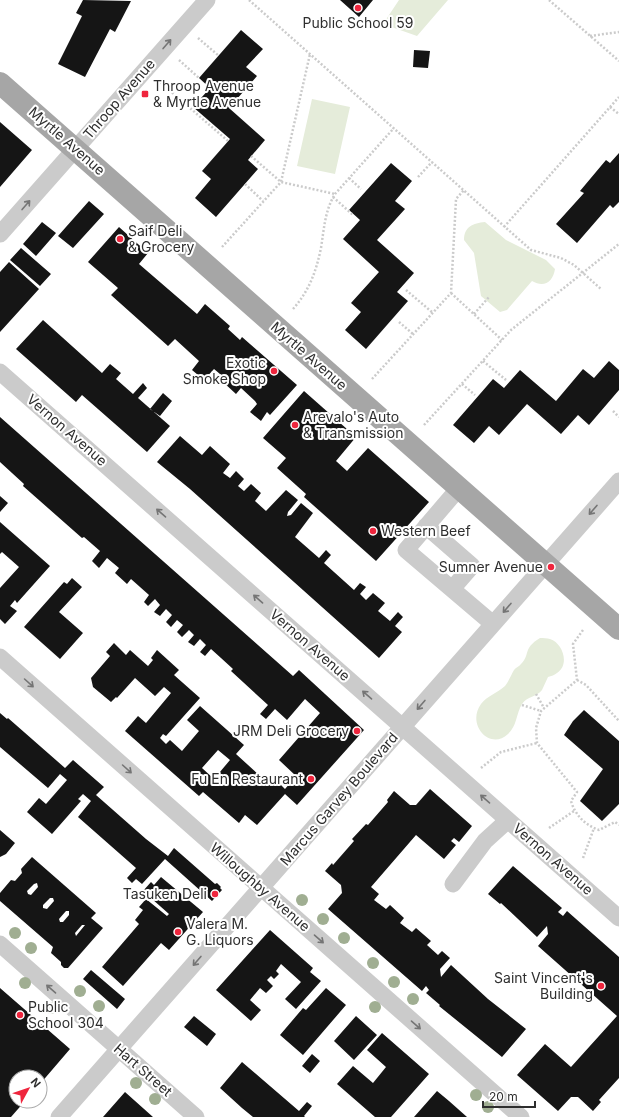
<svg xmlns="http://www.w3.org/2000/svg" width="619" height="1117" font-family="Inter,sans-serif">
<rect width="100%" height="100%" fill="#fff"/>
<path fill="#e5ecda" d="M399 0H448L417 36 383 24Z
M312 99 350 107 335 174 297 166Z
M485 222 506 240 546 260 555 269C553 282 544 288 532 281L507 310 500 312 481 296 474 253 464 240C464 227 473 223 485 222Z
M540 638C543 638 547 638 550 639 563 643 570 665 557 673 555 675 551 676 548 677 546 681 544 686 542 690 537 697 527 696 522 704 516 714 517 726 508 734 490 751 466 725 481 704 487 696 497 693 505 686 509 681 511 675 514 670 516 667 519 667 521 664 531 654 522 649 540 638Z"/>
<path fill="#151515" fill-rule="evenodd" d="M83 0 131 1 115 32 110 29 85 77 58 64 82 16 76 13Z
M340 0H373L359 17Z
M241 30 263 49 246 67 257 76 229 108 265 140 248 160 258 169 216 217 195 198 211 179 202 171 230 139 193 107 210 88 199 78Z
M414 50 430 51 428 68 413 67Z
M0 122 32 150 0 187Z
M619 153V202L613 208 610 205 577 243 556 224 584 193 580 191 606 160 610 163Z
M391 163 412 181 395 201 405 209 377 240 414 273 397 292 408 301 366 349 345 330 361 312 351 303 379 272 343 239 360 220 349 210Z
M89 201 104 214 73 248 58 236Z
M42 222 56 233 36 256 23 244Z
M119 227 148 253 139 264 197 314 205 304 230 326 228 329 240 340 242 337 297 385 270 415 267 412 261 421 250 412 257 404 255 401 241 388 236 394 223 382 226 379 214 369 204 380 192 370 199 361 175 339 168 346 111 295 118 288 88 262Z
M21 248 51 274 40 286 10 260Z
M9 262 39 289 0 332V272Z
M43 320 102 373 110 364 121 373 116 379 133 394 143 383 147 388 138 398 170 426 147 452 82 395 76 402 16 349Z
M609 361 619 370V390L589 425 578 415 561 434 527 404 499 435 489 426 474 443 453 425 493 379 504 388 520 370 556 401 583 369 594 378Z
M304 391 356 437 336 461 347 471 368 448 429 502 376 561 304 497 306 494 277 468 286 458 263 438Z
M163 393 172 401 160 416 150 409Z
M0 417 293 676 299 670 364 730 297 805 285 794 257 825 245 815 239 823 203 792 199 796 125 731 138 716 146 723 171 693 164 687 155 696 135 678 117 698 116 697 111 702 93 687 91 678 110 656 106 652 114 643 126 655 130 650 148 666 153 660 151 658 157 650 179 670 174 675 200 698 166 736 163 734 160 738 166 744 170 740 182 751 199 731 187 720 200 706 244 745 236 754 271 786 276 780 285 789 296 776 279 760 320 713 305 699 287 720 275 709 266 719 260 714 268 705 231 671 233 669 221 658 211 649 205 656 200 652 206 645 200 639 194 646 188 642 194 635 189 630 182 637 177 632 183 625 177 620 171 627 166 622 172 615 166 609 160 616 154 612 160 605 155 599 148 606 144 602 149 595 131 579 127 584 115 573 119 568 107 558 99 568 92 561 100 551 84 537 82 538 23 486 24 484 0 462ZM218 750 230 760 214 779 202 768Z
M180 436 202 455 210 446 230 464 223 473 230 478 236 471 244 479 238 486 244 491 251 484 261 493 255 501 266 511 286 490 298 500 288 512 287 516 291 515 301 503 313 513 295 537 319 558 326 550 331 555 324 563 354 590 360 583 366 587 360 594 366 600 373 593 385 603 378 611 390 621 398 612 403 617 395 626 402 632 379 658 190 489 157 462Z
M0 496 8 503 0 512Z
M0 522 50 566 17 603 15 600 10 606 17 611 5 624 0 619V588L19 567 2 552 0 554Z
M72 578 82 587 59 612 83 633 60 659 24 627 64 582 67 584Z
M584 710 619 741V804L602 821 580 801 603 769 564 735 573 721Z
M0 713 7 719 8 718 65 768 73 760 104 787 96 795 146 839 168 856 174 848 215 884 217 883 221 887 220 888 222 890 212 901 165 859 142 884 136 879 132 883 127 878 136 868 78 817 91 801 83 794 78 799 81 801 52 834 27 812 39 798 46 804 67 780 60 774 48 788 0 747Z
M430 789 472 826 459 842 454 838 451 841 456 845 444 859 416 835 371 887 379 894 374 900 386 909 390 905 404 918 400 923 412 932 416 928 431 941 427 945 438 955 442 951 450 958 440 969 441 977 451 965 488 999 526 1029 502 1057 439 1006 440 1005 426 993 429 990 426 986 422 991 328 909 342 893 341 885 325 871 332 863 333 865 354 841 352 839 366 824 368 825 388 802 387 800 394 791 410 805H416Z
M0 830 15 843 6 854 0 857Z
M32 857 96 913 91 918 103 928 68 968H64L61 965V962L51 953 53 947 0 901V893L11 880 15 881 22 873 21 869ZM37 883 38 887 31 895 28 894 27 891 34 884ZM50 898H53L54 901 47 909 43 908V905ZM66 911H69V915L63 922H60L59 919ZM82 925H85L76 936 75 933Z
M513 866 562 908 558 912 563 916 567 911 619 957V1078L599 1100 601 1102 593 1111 578 1097H571L558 1111 517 1075 545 1044 571 1067 617 1016 538 946 548 934 547 926 537 937 501 903 500 904 488 894Z
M161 877 203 912 169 950 161 943 123 986 102 967 139 924 135 920 143 910 139 907 146 899 167 916 169 914 143 891 151 882 154 885Z
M270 930 313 968 310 972 321 981 296 1009 285 999 301 982 281 964 276 971 279 974 274 979 271 976 267 980 273 986 266 993 260 988 250 1000 261 1010 251 1021 216 990Z
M91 970 125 999 117 1009 83 979Z
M0 988 70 1049 40 1084V1077H16V1101H25L11 1117H0Z
M326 988 346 1005 303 1055 280 1035 303 1008 306 1010Z
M194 1016 216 1034 207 1046 184 1027Z
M356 1016 377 1035 354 1060 334 1041Z
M382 1033 429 1074 391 1117H375L337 1084 353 1066 373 1083 386 1067 367 1050Z
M312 1054 320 1061 310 1073 302 1066Z
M242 1062 299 1111 307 1102 312 1106 304 1116 305 1117H253L242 1108 220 1088Z
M437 1091 449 1101 467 1117H414Z
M125 1092 153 1117H103Z"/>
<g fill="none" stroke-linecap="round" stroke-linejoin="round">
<path stroke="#cbcbcb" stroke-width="2.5" stroke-dasharray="2 2" stroke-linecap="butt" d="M249 0 531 250 561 258 574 265 601 289
M549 0 619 61
M590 36 619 32
M198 38 219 56
M179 60 199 78
M160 82 228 141
M610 107 619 114
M251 156 281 182 335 194
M418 177 432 162
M349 178 361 189
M245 184 263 201
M333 197 353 215
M504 227 619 97
M222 247 281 182 310 54
M406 290 433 313
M451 293 502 340
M293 309C309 291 316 272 321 248 324 229 325 210 335 194L394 128
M474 314 489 297
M399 322 413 334
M483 361 506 380
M372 379 451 293 456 199 464 190
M462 384 475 395
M613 411 619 417
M424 425 511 330 619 244
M583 630 573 644 577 680 541 711 536 728 537 743 577 792 571 801C575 815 585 825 599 830L615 822 619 825
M577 680 586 685 619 721
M536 694 544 708
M522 705 541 711
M481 768 501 752 537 743
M549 828 574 811
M583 858 594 828"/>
<path stroke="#cbcbcb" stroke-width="17" d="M0 234 207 0
M0 372 619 918
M459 488 406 550 493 624
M426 526 472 566 452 589
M0 657 521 1117
M453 884 485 841 508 820
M0 944 196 1117
M59 1117 619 481"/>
<path stroke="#a6a6a6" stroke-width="22" d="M0 83 619 629"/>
</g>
<g fill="#a0ae92">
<circle cx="302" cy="900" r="6"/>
<circle cx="323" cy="919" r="6"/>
<circle cx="15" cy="933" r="6"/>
<circle cx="344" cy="938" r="6"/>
<circle cx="31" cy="948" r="6"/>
<circle cx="373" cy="963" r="6"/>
<circle cx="394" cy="982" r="6"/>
<circle cx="25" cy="983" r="6"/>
<circle cx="80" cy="991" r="6"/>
<circle cx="413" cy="999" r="6"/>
<circle cx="99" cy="1006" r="6"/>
<circle cx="375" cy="1007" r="6"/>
<circle cx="51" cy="1008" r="6"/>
<circle cx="136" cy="1083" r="6"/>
<circle cx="476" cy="1095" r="6"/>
<circle cx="155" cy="1099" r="6"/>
<circle cx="488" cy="1107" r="6"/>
</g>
<defs><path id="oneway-shaft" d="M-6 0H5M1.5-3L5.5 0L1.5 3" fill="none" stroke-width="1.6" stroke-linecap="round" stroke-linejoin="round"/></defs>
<g stroke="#757575">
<use href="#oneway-shaft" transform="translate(167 44) rotate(-49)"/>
<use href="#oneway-shaft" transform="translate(26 205) rotate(-49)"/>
<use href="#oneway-shaft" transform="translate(593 510) rotate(131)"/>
<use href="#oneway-shaft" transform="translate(161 513) rotate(-139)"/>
<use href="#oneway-shaft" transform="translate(258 599) rotate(-139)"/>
<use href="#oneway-shaft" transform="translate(507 608) rotate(131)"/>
<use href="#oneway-shaft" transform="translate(29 683) rotate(42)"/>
<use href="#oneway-shaft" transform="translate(367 695) rotate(-139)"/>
<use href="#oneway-shaft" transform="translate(421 705) rotate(131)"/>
<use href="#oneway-shaft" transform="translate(127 769) rotate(42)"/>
<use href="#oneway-shaft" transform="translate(485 799) rotate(-139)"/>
<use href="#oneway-shaft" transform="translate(319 939) rotate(41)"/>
<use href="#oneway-shaft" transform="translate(197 961) rotate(131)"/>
<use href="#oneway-shaft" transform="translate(51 989) rotate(-139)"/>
<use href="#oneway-shaft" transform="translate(416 1025) rotate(41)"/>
</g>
<g fill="#ef253d" stroke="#fff" stroke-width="1.5">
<circle cx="358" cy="8" r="4"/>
<rect x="141" y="90" width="8" height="8" rx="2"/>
<circle cx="120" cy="239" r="4"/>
<circle cx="274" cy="371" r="4"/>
<circle cx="295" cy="425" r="4"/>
<circle cx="373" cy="531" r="4"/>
<circle cx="551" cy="567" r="4"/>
<circle cx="357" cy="731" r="4"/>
<circle cx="311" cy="779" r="4"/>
<circle cx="215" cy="894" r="4"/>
<circle cx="178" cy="932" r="4"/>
<circle cx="601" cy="986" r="4"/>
<circle cx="20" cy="1015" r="4"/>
</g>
<g text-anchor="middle" stroke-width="4" stroke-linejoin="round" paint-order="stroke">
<g font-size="14" fill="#2e2e2e" stroke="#fff" text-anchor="start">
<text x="358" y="28" text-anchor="middle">Public School 59</text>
<text x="153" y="91">Throop Avenue<tspan x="153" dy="16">&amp; Myrtle Avenue</tspan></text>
<text x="128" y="236">Saif Deli<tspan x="128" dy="16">&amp; Grocery</tspan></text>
<text x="266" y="368" text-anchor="end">Exotic<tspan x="266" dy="16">Smoke Shop</tspan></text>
<text x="303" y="422">Arevalo's Auto<tspan x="303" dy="16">&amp; Transmission</tspan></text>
<text x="381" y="536">Western Beef</text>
<text x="543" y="572" text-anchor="end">Sumner Avenue</text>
<text x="349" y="736" text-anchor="end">JRM Deli Grocery</text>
<text x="303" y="784" text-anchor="end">Fu En Restaurant</text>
<text x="207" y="899" text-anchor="end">Tasuken Deli</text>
<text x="186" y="929">Valera M.<tspan x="186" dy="16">G. Liquors</tspan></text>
<text x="593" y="983" text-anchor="end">Saint Vincent's<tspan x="593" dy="16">Building</tspan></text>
<text x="28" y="1012">Public<tspan x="28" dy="16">School 304</tspan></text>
</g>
<g font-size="14" fill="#2e2e2e" stroke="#fff">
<text transform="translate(119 99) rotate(-49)" y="5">Throop Avenue</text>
<text transform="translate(67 141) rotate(41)" y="5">Myrtle Avenue</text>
<text transform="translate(309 356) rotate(41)" y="5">Myrtle Avenue</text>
<text transform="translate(67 430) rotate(41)" y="5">Vernon Avenue</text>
<text transform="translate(310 645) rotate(41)" y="5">Vernon Avenue</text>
<text transform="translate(339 799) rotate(-49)" y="5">Marcus Garvey Boulevard</text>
<text transform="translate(553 859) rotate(41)" y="5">Vernon Avenue</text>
<text transform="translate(260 887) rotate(41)" y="5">Willoughby Avenue</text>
<text transform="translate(143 1070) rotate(41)" y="5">Hart Street</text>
</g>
</g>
<g transform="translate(28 1089) rotate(50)"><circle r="19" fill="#ffffff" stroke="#ababab"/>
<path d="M0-3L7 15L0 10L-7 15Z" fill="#ef253d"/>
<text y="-6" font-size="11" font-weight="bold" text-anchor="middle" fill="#2e2e2e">N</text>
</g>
<path d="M483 1101v6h52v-6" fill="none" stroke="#2e2e2e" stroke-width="2"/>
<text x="489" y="1101" font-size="12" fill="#2e2e2e" stroke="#ffffff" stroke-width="3" paint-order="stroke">20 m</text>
</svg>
